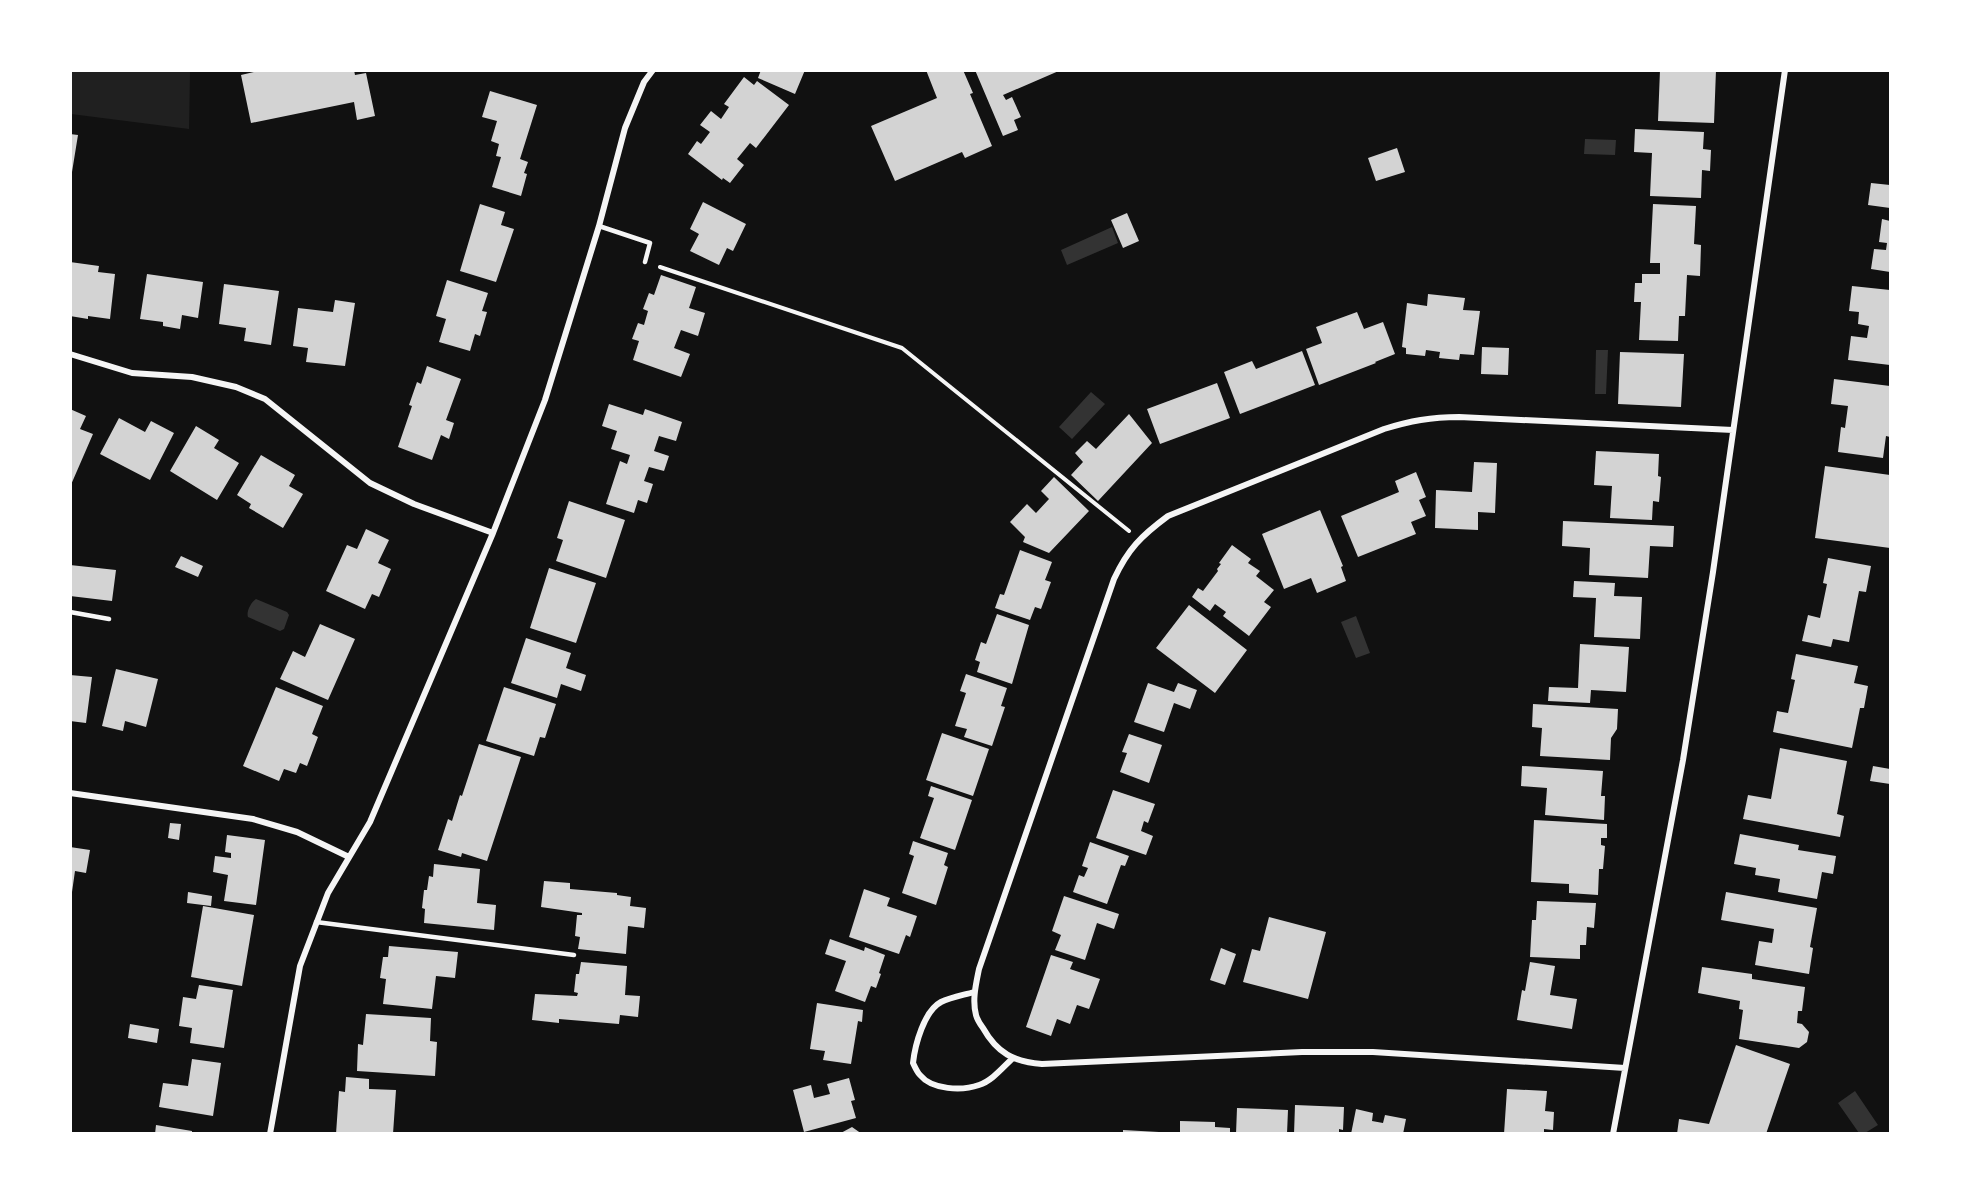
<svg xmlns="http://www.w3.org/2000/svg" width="1961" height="1204" font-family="Barlow,sans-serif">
<rect width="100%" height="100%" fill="#111"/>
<path fill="#202020" d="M71 70 190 71 189 129 71 114Z"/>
<path fill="#333" d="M1585 139 1616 140 1615 155 1584 154Z
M1112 227 1118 243 1067 265 1061 250Z
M1596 350H1608L1606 394H1595Z
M1091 392 1105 404 1072 439 1059 427Z
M256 599 287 612 289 615 284 629 280 631 248 617C246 612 251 602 256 599Z
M1356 616 1370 653 1356 658 1341 622Z
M1855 1091 1878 1125 1865 1133H1859L1838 1103Z"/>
<path fill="#d3d3d3" d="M262 70H354L355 75 366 73 375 116 357 120 354 102 251 123 241 75Z
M761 70H805L795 94 758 78Z
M926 70H963L973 93 970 94 992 146 965 158 962 152 895 181 871 126 937 98Z
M975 70H1061L1003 95 1006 100 1012 97 1021 117 1014 120 1018 130 1003 136Z
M1660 70H1716L1714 123 1658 121Z
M744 77 754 85 757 81 789 105 756 148 750 143 737 159 744 165 730 183 723 178 722 180 688 154 697 141 701 144 710 132 700 125 711 111 721 119 729 107 724 104Z
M490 91 537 105 520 159 528 162 524 173 527 174 521 196 492 187 501 157 496 156 499 144 491 141 497 121 482 117Z
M1635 129 1704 132 1703 149 1711 150 1710 171 1702 170 1701 198 1650 196 1652 153 1634 152Z
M70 134 78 135 72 172H70Z
M1397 148 1405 172 1376 181 1368 158Z
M1871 183 1890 185V208L1868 205Z
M703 202 746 224 733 251 727 248 719 265 690 251 699 234 690 229Z
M480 204 505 212 501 225 514 229 496 282 460 271Z
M1653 204 1696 206 1694 244 1701 245 1700 276 1687 275 1685 316H1679L1678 341 1639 340 1641 302H1634L1635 283H1642V274H1660V263H1650Z
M1127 213 1139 241 1123 248 1111 220Z
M1882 219 1890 221V272L1871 269 1874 249 1886 250 1887 243 1879 242Z
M70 262 99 266 98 272 115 274 110 319 88 316V319L70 316Z
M147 274 203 282 198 318 182 315 180 329 163 326V322L140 319Z
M661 275 696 287 689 308 705 313 698 336 681 330 674 348 690 354 681 377 633 360 639 341 632 339 638 323 644 325 648 311 643 309 649 293 654 295Z
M447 280 488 293 482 311 487 312 480 336 475 334 470 351 439 342 446 319 436 316Z
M224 284 279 291 271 345 244 341 246 328 219 324Z
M1852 286 1890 290V365L1848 360 1851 336 1867 338 1869 326 1858 324 1859 312 1849 311Z
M1428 294 1465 298 1463 310 1480 311 1474 355 1460 354 1459 360 1439 358 1440 352 1426 350 1425 356 1406 354V348L1402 347 1407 303 1427 306Z
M335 300 355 303 345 366 306 362 308 348 293 346 298 308 333 312Z
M1357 312 1364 329 1383 322 1395 354 1375 362 1376 363 1319 385 1306 349 1322 343 1316 327Z
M1482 347 1509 348 1508 375 1481 374Z
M1302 351 1315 385 1240 414 1224 372 1252 361 1256 369Z
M1620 352 1684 354 1681 407 1618 404Z
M427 366 461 379 446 420 454 423 449 439 441 435 432 460 398 447 412 406 409 405 417 382 421 384Z
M1834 379 1890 386V437L1886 436 1883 458 1838 452 1841 427 1845 428 1848 406 1831 404Z
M1217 383 1230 418 1160 444 1147 409Z
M609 404 643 415 645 409 682 422 676 441 659 436 654 451 669 456 664 471 649 467 644 481 653 484 647 503 638 500 634 513 606 504 620 461 627 464 630 455 611 449 617 431 602 426Z
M70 409 86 416 80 429 93 434 70 487Z
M1129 414 1152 443 1098 501 1071 475 1083 462 1075 453 1087 441 1096 449Z
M119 418 145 432 151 421 174 433 150 480 100 454Z
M196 426 219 440 214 448 239 463 217 500 170 471Z
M1596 451 1659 454 1658 476 1661 477 1659 502 1653 501 1652 520 1610 518 1612 486 1594 485Z
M261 455 295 475 289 486 303 494 283 528 249 508 251 504 237 495Z
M1474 462 1497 463 1495 513 1478 512V530L1435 528 1436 490 1472 492Z
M1825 466 1890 475V548L1815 538Z
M1416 472 1426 497 1419 500 1426 516 1411 522 1416 534 1358 557 1341 516 1399 492 1395 481Z
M1054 477 1089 511 1049 553 1023 542 1025 537 1010 522 1027 504 1036 513 1049 499 1041 491Z
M569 501 625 520 606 578 556 561 563 540 557 538Z
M1320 510 1343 566 1341 567 1346 581 1317 593 1311 578 1284 589 1262 534Z
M1563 521 1674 526 1673 547 1650 546 1648 578 1589 575 1590 548 1562 546Z
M366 529 389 540 378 563 391 569 379 597 372 594 365 609 326 591 347 545 357 549Z
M1232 545 1251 559 1248 563 1260 571 1256 576 1274 590 1264 602 1271 607 1249 636 1223 616 1226 612 1215 604 1210 611 1192 597 1198 588 1203 591 1218 571 1217 569 1221 564 1219 563Z
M1020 550 1052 562 1045 580 1051 582 1041 609 1035 607 1030 620 995 608 1000 594 1004 595Z
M181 556 203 566 198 577 175 567Z
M1828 558 1871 566 1866 592 1859 591 1849 642 1833 639 1831 647 1802 641 1808 615 1820 618 1827 584 1823 583Z
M70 565 116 570 112 601 70 596Z
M549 568 596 583 576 643 530 628Z
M1574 581 1615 583 1614 596 1642 597 1640 639 1594 637 1596 598 1573 597Z
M1189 605 1247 650 1215 693 1156 648Z
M997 614 1029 625 1012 684 977 672 980 662 975 660 981 642 986 644Z
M320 624 355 639 328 700 280 679 293 651 305 657Z
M526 638 571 653 566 668 586 675 581 691 561 684 557 698 511 683Z
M1580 644 1629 647 1626 692 1591 690 1590 703 1548 701 1549 687 1578 688Z
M1796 654 1858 666 1854 683 1868 686 1864 708H1860L1852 748 1773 732 1777 711 1788 713 1795 680 1791 679Z
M116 669 158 679 146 727 125 721 123 731 102 726Z
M966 674 1007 688 1001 706 1005 707 992 746 964 737 967 729 955 726 966 693 960 691Z
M70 675 92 677 86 723 70 721Z
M1148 683 1174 692 1178 683 1197 690 1190 709 1174 703 1164 732 1134 722Z
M276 687 323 706 312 734 318 737 307 766 300 763 296 773 284 769 279 781 243 766Z
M504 687 556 704 545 738 540 737 534 756 486 741Z
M1533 704 1618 709 1617 729 1611 738 1610 760 1540 756 1542 728 1532 727Z
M942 733 989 749 973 796 926 780Z
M1129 734 1162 745 1149 783 1120 772 1127 753 1122 752Z
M479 744 521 757 487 861 462 853 461 857 438 850 448 819 452 821 460 795 462 796Z
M1780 748 1847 761 1837 814 1844 816 1840 837 1743 819 1748 795 1771 799Z
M1522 766 1603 771 1601 796H1605L1604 820 1545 815 1547 788 1521 786Z
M1873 766 1890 769V784L1870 781Z
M931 786 972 800 955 850 920 838 934 798 928 796Z
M1113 790 1155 804 1148 823 1144 821 1141 831 1153 836 1146 855 1096 838Z
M1534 820 1607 824V838H1601V845L1605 846 1603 869H1599L1598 895 1569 893V884L1531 882Z
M170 823 181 824 179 840 168 838Z
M1740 834 1799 845 1798 850 1836 856 1833 874 1822 872 1817 899 1778 892 1780 879 1755 875 1756 868 1734 864Z
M227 835 265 840 256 905 224 901 228 875 213 872 215 856 231 858V853L225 852Z
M913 841 948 853 944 865 948 867 936 905 902 893 914 856 909 854Z
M1090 842 1129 856 1125 866 1121 865 1107 904 1073 892 1079 875 1084 877 1088 868 1082 866Z
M70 847 90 850 86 873 75 871 72 892Z
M434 864 480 869 477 903 496 905 494 930 424 923 425 909 422 908 424 890H427L429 876 433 877Z
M544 881 570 883V889L617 893V895L631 897 630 906 646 908 644 928 628 926 626 954 578 949 580 937 575 936 577 915H582V913L541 907Z
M864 889 890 898 887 906 917 916 910 937 906 935 899 954 849 937Z
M188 892 212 896 211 906 187 903Z
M1726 892 1817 908 1810 947 1813 948 1809 974 1755 965 1759 941 1772 943 1774 929 1721 920Z
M1064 896 1119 914 1114 929 1097 923 1085 960 1055 950 1061 935 1052 931Z
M1537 901 1596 903 1594 928 1587 927 1586 945H1580V959L1530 957 1532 920H1536Z
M203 906 254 915 242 986 191 977Z
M1269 917 1326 932 1308 999 1243 982 1252 949 1260 951Z
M830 939 864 951 865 947 885 955 879 973 881 974 876 988 871 986 865 1002 835 991 846 961 825 954Z
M389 946 458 952 455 978 436 976 432 1009 383 1004 386 979 380 978 383 957H388Z
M1221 948 1236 954 1225 985 1210 980Z
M1051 955 1073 962 1070 969 1100 979 1089 1009 1077 1005 1070 1024 1057 1019 1051 1036 1026 1027Z
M581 962 627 966 625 995 640 996 638 1017 620 1015 619 1024 559 1019V1023L532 1020 535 994 577 996 578 993 574 992 576 974H579Z
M1530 962 1555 966 1550 995 1577 999 1572 1029 1517 1020 1522 990 1525 991Z
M1702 967 1752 974V979L1805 987 1802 1011H1798L1797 1023 1802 1024 1809 1032 1807 1042 1799 1048 1739 1039 1743 1010 1739 1009 1740 1001 1698 993Z
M199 985 233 990 224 1048 190 1043 192 1028 179 1026 183 997 196 999Z
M817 1003 863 1010 862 1022 858 1021 851 1064 823 1060 825 1051 810 1049Z
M366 1014 431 1018 430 1041 437 1042 435 1076 357 1071 358 1044 363 1045Z
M130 1024 159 1029 157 1043 128 1038Z
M1736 1045 1790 1064 1766 1134H1677L1679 1119 1709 1124Z
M192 1059 221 1063 213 1116 159 1107 163 1083 188 1086Z
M346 1077 369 1079V1089L396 1090 393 1134H336L339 1091 345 1092Z
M849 1078 855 1100 851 1101 856 1118 804 1132 793 1090 811 1085 814 1098 830 1094 827 1084Z
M1507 1089 1547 1091 1545 1111 1554 1112 1553 1130 1544 1129V1134H1504Z
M1295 1105 1344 1107 1343 1130 1339 1129V1134H1294Z
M1237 1108 1288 1110 1287 1134H1236Z
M1356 1109 1373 1113 1372 1121 1383 1123 1385 1115 1406 1119 1403 1134H1351Z
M1180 1121 1215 1122V1127L1230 1128V1134H1180Z
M156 1125 192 1131V1134H155Z
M852 1127 862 1134H839Z
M1123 1130 1159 1132V1134H1123Z"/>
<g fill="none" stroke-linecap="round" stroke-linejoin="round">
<path stroke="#f5f5f5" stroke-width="4" d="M660 267 902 348 1129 531"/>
<path stroke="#f5f5f5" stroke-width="4.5" d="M599 226 650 243 645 262
M70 612 109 619
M316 922 574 955"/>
<path stroke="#f5f5f5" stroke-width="6" d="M70 354 132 373 192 377 236 387 265 399 370 483 414 504 493 533
M70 793 253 819 297 832 349 857
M974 992C964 995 951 997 941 1002 924 1011 915 1045 913 1063 915 1067 917 1072 920 1075 932 1090 962 1091 979 1085 992 1081 1003 1067 1013 1058
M1625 1068 1373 1052H1302L1042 1064C1014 1062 997 1053 983 1028 980 1024 977 1019 976 1015 972 1000 976 984 979 969L1114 579C1128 549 1141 536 1168 516L1384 429C1410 421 1431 417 1459 417L1733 430
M270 1134 300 966 328 893 370 822 493 533 545 400 599 226 625 128 644 82 653 70
M1613 1134 1683 760 1713 572 1785 70"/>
</g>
<rect width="1961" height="1204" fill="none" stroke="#ffffff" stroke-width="144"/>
</svg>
